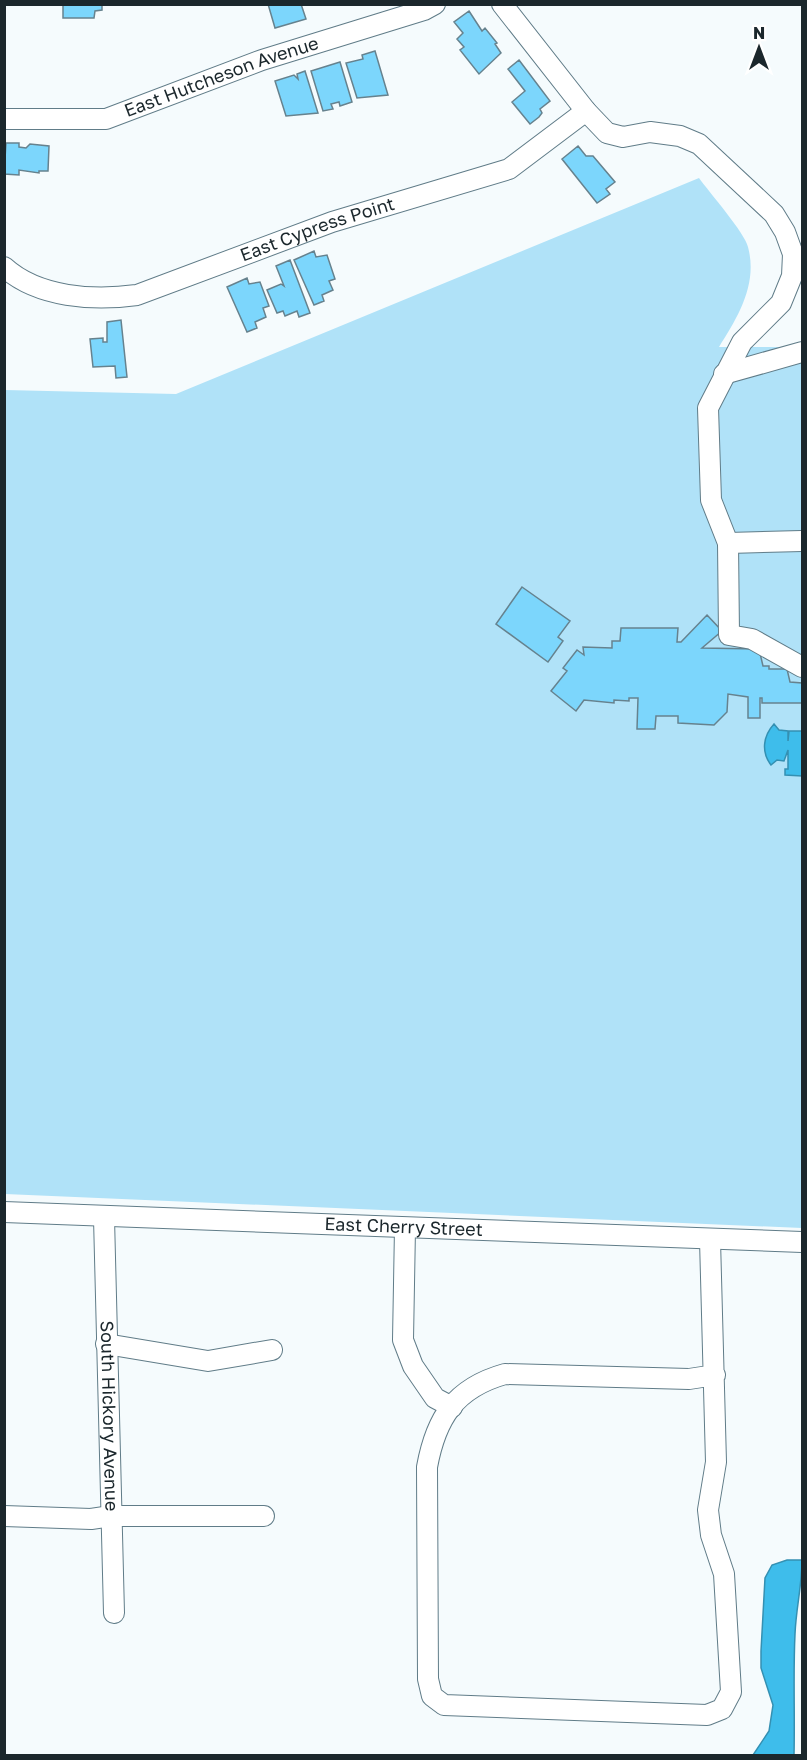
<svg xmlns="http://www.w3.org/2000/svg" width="807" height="1760" font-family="'Golos Text',sans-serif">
<rect width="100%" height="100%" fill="#f5fbfd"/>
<path fill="#b0e2f8" d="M699 178C709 192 745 233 748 247 758 284 738 317 719 347H802V1228L5 1194V390L176 394Z"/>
<path fill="#3ebdeb" stroke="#3490b2" stroke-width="1.5" d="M774 724 779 730 788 731V741L789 731H802V776L785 775V769H788V750L784 761 777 760 771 765C761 752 763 736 774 724Z
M787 1560H802C802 1586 796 1608 795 1634 793 1674 795 1715 794 1755H753L769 1731 773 1705 761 1668V1651L765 1578 772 1565Z"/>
<path fill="#7cd6fc" stroke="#66828e" stroke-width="1.5" d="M63 4H102V10L95 11 94 18H63Z
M268 4H301L306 19 275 28Z
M469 11 482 31 485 28 497 43 495 44 501 53 479 74 460 50 464 47 457 39 463 33 454 22Z
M375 51 388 95 357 98 346 63 363 59 362 55Z
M519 60 550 101 540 109 542 113 539 117 530 124 512 102 525 91 508 69Z
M340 62 352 102 340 106 339 102 331 104 333 109 323 111 311 71Z
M305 71 318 113 286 116 275 81 294 75 298 79 297 74Z
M6 143H19V147L26 148 30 144 49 146 48 171H39V173L19 170V175L4 174Z
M578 146 586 156H593L615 182 606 189 610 194 597 203 562 159Z
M314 251 316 257 327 255 335 279 329 281 333 290 322 295 324 301 314 305 294 260Z
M290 260 310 313 299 317 297 311 285 316 283 311 277 313 267 290 281 284 284 286 276 266Z
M247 278 249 284 260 282 269 306 263 308 266 317 255 322 257 328 247 332 227 287Z
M121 320 127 377 116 378 115 366 93 367 90 339 103 338V342H107V322Z
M522 587 570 621 558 637 563 641 548 662 496 624Z
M707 615 722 631 702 648 759 649 763 666H769V669H787L790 682 802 683V703H762V698H760V718H748V697L728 694 727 712 714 725 678 723V716H656L655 729H637L638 698H629V701L614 700V703L584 700 576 711 551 691 567 671 563 668 577 650 584 655 583 647 612 648V641H620L621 628H678L677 642H681Z"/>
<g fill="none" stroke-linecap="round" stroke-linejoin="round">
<g stroke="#607c88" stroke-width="22">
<g id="minor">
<path d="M502 4 586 111 607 133 623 137 650 132 680 136 699 144 774 214 785 232 793 254 792 276 781 303 742 342 708 408 711 500 728 543"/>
<path id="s1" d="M4 119H106L262 60 424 10 435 4"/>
<path id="s2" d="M4 267C38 298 94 301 137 295L332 222 509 169 586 111"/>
<path d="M724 374 802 352"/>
<path d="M802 541 728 543 729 635 752 639 802 667"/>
<path id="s3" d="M4 1212 802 1242"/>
<path id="s4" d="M104 1218 114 1613"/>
<path d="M405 1228 403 1340 413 1366 435 1398 452 1407"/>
<path d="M710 1240 716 1462 708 1510 711 1535 724 1574 731 1692 722 1709 707 1715 444 1705 432 1696 428 1679 427 1467C436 1418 455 1388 505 1374L689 1379 715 1375"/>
<path d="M106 1344 208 1361 272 1350"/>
<path d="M4 1516 91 1519 111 1516H264"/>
</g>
</g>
<use href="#minor" stroke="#fff" stroke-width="20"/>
</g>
<g text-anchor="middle" stroke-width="5" stroke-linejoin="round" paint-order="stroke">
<g font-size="18" fill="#1b272c" stroke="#fff">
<text dy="6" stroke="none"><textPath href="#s1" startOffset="225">East Hutcheson Avenue</textPath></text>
<text dy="6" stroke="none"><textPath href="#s2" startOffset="332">East Cypress Point</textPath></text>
<text dy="6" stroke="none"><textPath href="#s3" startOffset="400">East Cherry Street</textPath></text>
<text dy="6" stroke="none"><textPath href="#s4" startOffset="198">South Hickory Avenue</textPath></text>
</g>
</g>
<rect width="807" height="1760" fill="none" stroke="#1b272c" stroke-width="12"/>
<g transform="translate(759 48)" stroke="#ffffff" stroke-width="4.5" paint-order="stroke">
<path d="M0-4.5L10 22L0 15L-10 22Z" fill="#1b272c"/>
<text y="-9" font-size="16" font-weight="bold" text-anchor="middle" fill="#1b272c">N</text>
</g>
</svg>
